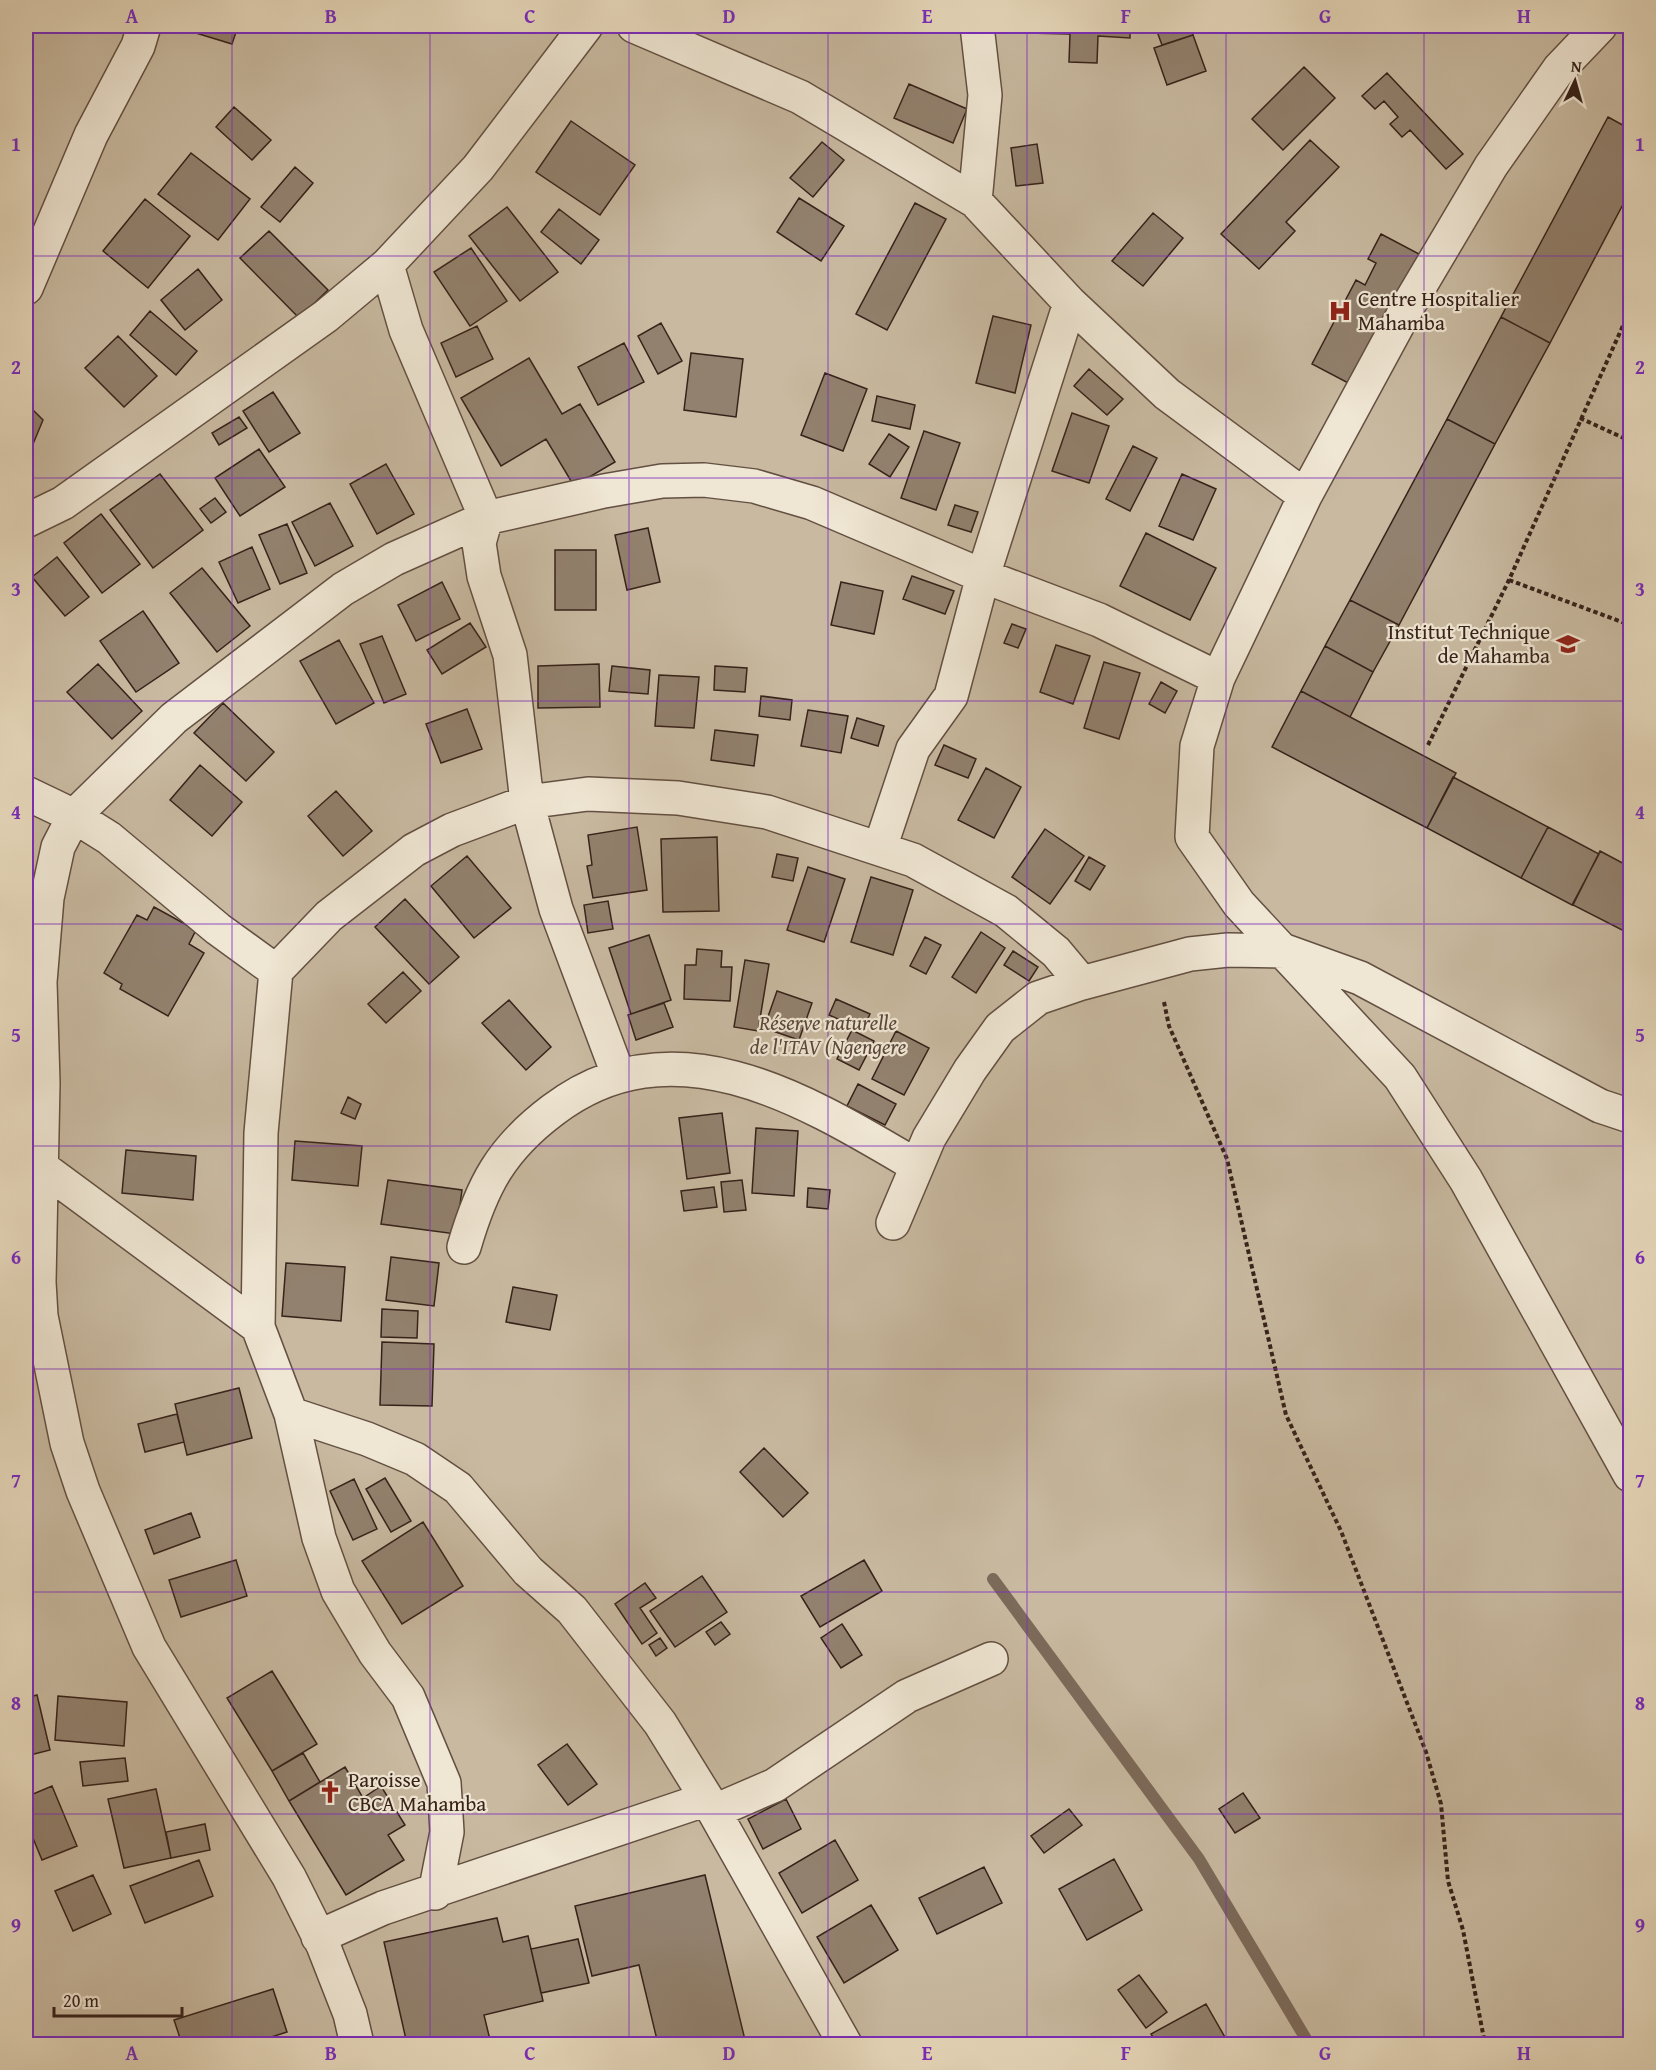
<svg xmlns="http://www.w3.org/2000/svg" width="1656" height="2070" font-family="'Gentium Book Plus',serif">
<rect width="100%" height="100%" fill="#e6d8bb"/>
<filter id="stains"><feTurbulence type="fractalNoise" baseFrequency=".00333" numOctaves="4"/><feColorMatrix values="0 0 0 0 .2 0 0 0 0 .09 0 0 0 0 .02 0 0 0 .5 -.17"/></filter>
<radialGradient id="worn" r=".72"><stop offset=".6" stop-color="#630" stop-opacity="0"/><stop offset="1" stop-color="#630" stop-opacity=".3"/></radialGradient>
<path fill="#c8b9a0" stroke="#806e5d" stroke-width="1.5" d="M26 26H1630V2044H26Z"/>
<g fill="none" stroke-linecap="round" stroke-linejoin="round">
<path stroke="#7c6a5a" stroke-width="12" d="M993 1579 1199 1859 1309 2044"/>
</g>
<path fill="#92816e" stroke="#37221a" stroke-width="1.5" d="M173 26H238L232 44Z
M1027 26H1130V38L1098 36 1097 63 1069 62 1070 34 1027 33Z
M1155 26H1190L1193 35 1162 45Z
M1193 35 1206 71 1167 85 1154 48Z
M1304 67 1335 98 1283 150 1252 119Z
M1387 73 1463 154 1446 169 1410 130 1402 137 1390 124 1398 117 1384 101 1375 109 1362 96Z
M909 84 967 109 953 143 894 118Z
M234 107 271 140 252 160 216 127Z
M1608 117 1630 129V191L1550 343 1501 317Z
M571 121 635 165 600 215 536 172Z
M1310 140 1339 167 1286 222 1295 231 1259 269 1221 234Z
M822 142 844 160 813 197 790 178Z
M1037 144 1043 183 1016 186 1011 148Z
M191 153 250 199 218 240 158 194Z
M295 167 313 183 280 222 261 207Z
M799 198 844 226 821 261 777 232Z
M145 199 190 236 148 288 103 251Z
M915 203 946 219 887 330 856 314Z
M507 207 558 272 520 301 469 236Z
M559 209 599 240 581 264 541 232Z
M1153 213 1183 238 1143 286 1112 261Z
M269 231 328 290 299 318 240 258Z
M1381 234 1421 255 1352 385 1312 364 1356 280 1365 285 1376 263 1368 259Z
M471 248 507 301 470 326 434 272Z
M198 269 222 300 185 330 161 300Z
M150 311 197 351 176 375 130 335Z
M993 316 1031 325 1015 393 976 383Z
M1501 317 1550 343 1495 444 1447 419Z
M661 323 682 361 658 374 638 336Z
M477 326 493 359 456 377 441 343Z
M118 336 157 376 124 407 85 368Z
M624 343 644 382 598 405 578 367Z
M691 353 743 359 736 417 684 410Z
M529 358 562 414 580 404 615 462 574 486 546 439 501 466 461 398Z
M1089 369 1123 399 1107 415 1074 386Z
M825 373 867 389 843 451 801 435Z
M273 392 300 433 269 452 243 411Z
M877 396 915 405 910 429 872 421Z
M26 403 43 420 26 461Z
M1072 413 1109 426 1089 483 1052 471Z
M239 417 247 428 219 445 212 433Z
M1447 419 1495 444 1399 625 1350 600Z
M924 431 960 443 936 510 901 498Z
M889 434 909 447 890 477 869 464Z
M1133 446 1157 458 1130 511 1106 499Z
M259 449 285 487 240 516 215 478Z
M386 464 414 514 377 534 350 484Z
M160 474 203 530 153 568 110 510Z
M1182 474 1216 489 1193 540 1159 526Z
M215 498 226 512 211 523 200 509Z
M330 503 353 546 315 566 292 522Z
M955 505 978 512 971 532 948 525Z
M101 514 140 564 102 593 64 543Z
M287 524 307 573 280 584 259 535Z
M648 528 660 582 627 590 615 535Z
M1146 533 1216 568 1190 620 1120 586Z
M252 547 270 589 238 603 219 562Z
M555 550H596V610H555Z
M57 557 89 597 65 616 32 577Z
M202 568 250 626 217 652 170 593Z
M912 576 954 591 945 614 903 599Z
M442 582 460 619 416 641 398 605Z
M841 582 883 591 874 634 831 625Z
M1350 600 1399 625 1373 672 1325 646Z
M143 611 179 663 136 692 100 641Z
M470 623 486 647 442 674 427 650Z
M1012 624 1026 629 1018 648 1004 643Z
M382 636 406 694 384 703 360 644Z
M339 640 374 703 336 724 300 661Z
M1056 645 1090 656 1073 704 1040 692Z
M1325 646 1373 672 1350 717 1301 691Z
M1104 662 1140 673 1119 739 1084 728Z
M98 664 142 711 112 739 67 692Z
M599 664 600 707 538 708V666Z
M612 666 650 670 648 694 609 691Z
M715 666 747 668 745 692 714 690Z
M659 675 699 677 694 728 655 726Z
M1161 682 1177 691 1165 713 1149 704Z
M1301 691 1456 773 1427 828 1272 747Z
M761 696 792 700 790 720 759 716Z
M223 703 274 752 246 781 194 733Z
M467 709 482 749 441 763 426 724Z
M808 710 848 716 841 753 801 746Z
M857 718 884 726 878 746 851 738Z
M715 730 758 735 754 766 711 760Z
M944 745 976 759 968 778 935 765Z
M200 765 242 802 212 836 170 800Z
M986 768 1021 787 994 838 958 820Z
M1453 777 1548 827 1521 878 1427 828Z
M336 791 372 831 343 856 308 816Z
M637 827 647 890 593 898 587 866 592 865 588 835Z
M1548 827 1599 854 1572 905 1521 878Z
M1045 829 1084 856 1050 904 1012 877Z
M717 837 719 911 663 912 661 839Z
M1600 851 1630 867V934L1573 905Z
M777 854 798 858 793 881 772 877Z
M467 856 511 908 474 938 431 886Z
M1089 857 1105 866 1090 890 1075 881Z
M808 867 845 879 824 942 787 930Z
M871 877 913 890 893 955 851 942Z
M405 899 459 957 429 984 375 927Z
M608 901 613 929 588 933 584 905Z
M154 907 196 930 189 944 204 953 168 1016 120 989 122 984 104 973 137 915 147 920Z
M981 932 1005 948 976 993 952 977Z
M649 935 671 1000 631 1014 609 948Z
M925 937 941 945 926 974 910 966Z
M697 949 722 951 721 967H732L730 1001 684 999 685 965H696Z
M1013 951 1038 967 1029 981 1004 965Z
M745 960 769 964 758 1031 734 1027Z
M403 972 421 991 386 1023 368 1004Z
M777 991 812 1003 799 1040 764 1028Z
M836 999 870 1014 863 1030 829 1015Z
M509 1000 551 1047 526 1070 482 1023Z
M664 1003 673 1027 636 1040 628 1015Z
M852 1030 874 1041 859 1070 837 1059Z
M896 1031 929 1048 904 1095 872 1079Z
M858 1084 896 1104 885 1125 847 1106Z
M348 1097 361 1104 355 1119 341 1113Z
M722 1113 730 1173 687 1179 679 1118Z
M756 1128 798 1131 794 1196 752 1193Z
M295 1141 362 1146 358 1186 292 1180Z
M126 1150 196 1156 193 1200 122 1193Z
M388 1180 462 1190 456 1234 381 1224Z
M742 1180 746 1210 724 1212 721 1182Z
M714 1187 717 1207 684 1211 681 1191Z
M808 1188 830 1190 828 1209 807 1207Z
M391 1257 439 1263 434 1306 386 1300Z
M286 1263 345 1267 341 1321 282 1316Z
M513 1287 557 1295 550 1330 506 1322Z
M382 1309 418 1311 417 1338 381 1337Z
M382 1342 434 1344 432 1406 380 1405Z
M239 1388 252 1438 187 1455 175 1404Z
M177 1414 184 1442 145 1452 138 1424Z
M764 1448 808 1493 783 1517 740 1472Z
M385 1478 411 1521 391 1532 366 1489Z
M354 1479 377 1529 353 1540 330 1491Z
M191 1513 200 1537 154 1554 145 1530Z
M423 1522 463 1586 402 1624 362 1561Z
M236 1560 247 1596 181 1617 169 1580Z
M864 1560 882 1591 820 1627 801 1596Z
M702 1576 727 1612 675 1647 650 1611Z
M645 1583 656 1598 640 1608 657 1633 642 1644 615 1604Z
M721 1622 730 1634 715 1645 706 1632Z
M842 1624 862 1655 841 1668 821 1638Z
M660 1638 667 1648 656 1656 649 1645Z
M272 1671 317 1744 272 1771 227 1698Z
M37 1695 50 1750 26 1756V1698Z
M58 1696 127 1702 124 1746 55 1740Z
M567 1744 597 1784 568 1805 538 1765Z
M303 1753 320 1782 289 1801 272 1771Z
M125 1758 128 1781 83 1786 80 1762Z
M345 1767 363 1798 381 1786 405 1825 388 1835 404 1860 346 1895 289 1801Z
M52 1786 77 1846 42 1860 26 1821V1797Z
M156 1789 171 1858 124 1868 108 1799Z
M1243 1793 1260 1818 1235 1833 1219 1809Z
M786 1799 801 1829 763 1849 748 1819Z
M1069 1809 1082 1825 1044 1853 1031 1836Z
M205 1824 210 1850 171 1858 166 1832Z
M835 1840 858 1880 802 1913 779 1873Z
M1114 1859 1142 1910 1087 1940 1059 1889Z
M199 1860 213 1896 145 1923 130 1886Z
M984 1867 1002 1903 937 1934 919 1898Z
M93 1875 111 1914 73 1931 55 1891Z
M705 1875 746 2044H658L639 1965 592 1976 575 1906Z
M871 1905 898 1950 844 1983 817 1937Z
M497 1918 503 1942 528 1936 543 2001 484 2015 491 2044H407L384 1942Z
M578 1939 589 1983 541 1993 531 1949Z
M1139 1975 1167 2012 1146 2028 1118 1990Z
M273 1989 287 2032 249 2044H182L174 2020Z
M1206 2004 1226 2039 1217 2044H1157L1151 2034Z
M272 2037 274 2044H249Z"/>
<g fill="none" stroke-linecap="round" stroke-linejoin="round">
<g stroke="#635042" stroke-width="36">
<path id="street" d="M634 26 800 97 975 201 1070 303 1167 394 1305 496
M1600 26 1559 69 1491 166 1408 306 1305 496 1218 678 1197 746 1192 837 1239 904 1400 1077 1466 1180 1630 1475
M975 201 985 95 977 26
M387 265 406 330 486 518 479 543 484 576 510 655 527 802 556 909 618 1074
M26 288 91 135 138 46 144 26
M26 521 63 503 326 316 387 265 478 168 586 26
M26 793 74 816 109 838 218 929 276 971
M880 848 913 749 951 696 983 576 1070 303
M40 1166 258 1327
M893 1223 929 1138 970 1070 1000 1028 1038 998 1082 983 1190 954 1228 950 1285 951 1360 978 1600 1106 1630 1116
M464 1247C482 1185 501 1149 553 1110 674 1018 807 1101 917 1166
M291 1414 367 1439 415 1459 458 1488 528 1571 572 1610 660 1723 707 1799 845 2044
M715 1811 775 1785 907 1696 991 1659
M435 1893 447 1832 444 1783 408 1697 375 1653 338 1591 319 1538 291 1414 258 1327 261 1133 276 971 329 916 414 850 452 830 527 802 588 794 678 798 767 812 913 860 1006 911 1056 952 1082 983
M318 1937 383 1908 707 1799
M357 2044 350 2014 323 1945 289 1877 149 1647 83 1491 67 1443 41 1316 39 1282 43 1083 40 982 47 898 58 847 74 816 174 718 343 589 394 559 486 518 604 491 662 481 704 480 754 486 812 503 983 576 1099 620 1218 678"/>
</g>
<path stroke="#37221a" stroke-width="4" stroke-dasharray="4.5 3" stroke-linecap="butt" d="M1580 418 1630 441
M1509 580 1630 625
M1428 745 1509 580 1630 310
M1164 1002 1169 1026 1227 1159 1286 1415 1341 1531 1426 1752 1441 1804 1448 1881 1463 1930 1485 2044"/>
<use href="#street" stroke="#efe6d3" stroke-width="33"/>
</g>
<path fill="none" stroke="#7b2cbf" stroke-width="1.5" stroke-opacity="0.55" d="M232 26V2044M430 26V2044M629 26V2044M828 26V2044M1027 26V2044M1226 26V2044M1424 26V2044M26 256H1630M26 478H1630M26 701H1630M26 924H1630M26 1146H1630M26 1369H1630M26 1592H1630M26 1814H1630"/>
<defs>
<g id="hospital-bare" transform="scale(1.8)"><path d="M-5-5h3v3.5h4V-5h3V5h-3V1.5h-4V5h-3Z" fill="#8f2418" stroke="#efe6d3" stroke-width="2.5" paint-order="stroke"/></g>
<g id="school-bare" transform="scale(1.8)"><path d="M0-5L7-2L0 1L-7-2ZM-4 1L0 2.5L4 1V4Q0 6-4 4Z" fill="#8f2418" stroke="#efe6d3" stroke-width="2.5" paint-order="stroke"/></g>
<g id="church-bare" transform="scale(1.8)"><path d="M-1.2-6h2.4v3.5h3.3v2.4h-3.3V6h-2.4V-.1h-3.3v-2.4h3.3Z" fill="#8f2418" stroke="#efe6d3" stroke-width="2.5" paint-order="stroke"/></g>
</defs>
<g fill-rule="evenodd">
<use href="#hospital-bare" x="1340" y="311"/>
<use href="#school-bare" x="1568" y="644"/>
<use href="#church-bare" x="330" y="1792"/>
</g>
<g text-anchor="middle" stroke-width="4.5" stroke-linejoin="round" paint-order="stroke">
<g font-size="21" fill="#37221a" stroke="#efe6d3" text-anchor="start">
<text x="1358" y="306">Centre Hospitalier<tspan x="1358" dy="24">Mahamba</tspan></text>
<text x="1550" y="639" text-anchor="end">Institut Technique<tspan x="1550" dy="24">de Mahamba</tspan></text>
<text x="348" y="1787">Paroisse<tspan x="348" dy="24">CBCA Mahamba</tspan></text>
</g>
<g font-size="21" font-style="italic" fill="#5b483c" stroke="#efe6d3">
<text x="828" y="1030">Réserve naturelle<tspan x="828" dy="24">de l'ITAV (Ngengere</tspan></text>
</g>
</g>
<rect width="1656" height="2070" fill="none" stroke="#e6d8bb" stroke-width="66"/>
<g transform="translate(1575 81) rotate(5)" stroke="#efe6d3" stroke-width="4.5" paint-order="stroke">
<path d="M0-4.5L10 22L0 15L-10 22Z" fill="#37221a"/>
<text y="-9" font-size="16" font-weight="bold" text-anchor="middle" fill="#37221a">N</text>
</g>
<path d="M54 2007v9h128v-9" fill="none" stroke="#37221a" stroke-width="3"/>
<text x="63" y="2007" font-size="18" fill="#37221a" stroke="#efe6d3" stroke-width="4.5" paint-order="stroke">20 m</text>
<rect x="33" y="33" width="1590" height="2004" fill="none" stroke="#7b2cbf" stroke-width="2"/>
<g font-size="20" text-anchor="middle" font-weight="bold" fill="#7b2cbf">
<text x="132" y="23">A</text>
<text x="331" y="23">B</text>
<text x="530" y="23">C</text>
<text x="729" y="23">D</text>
<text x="927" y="23">E</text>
<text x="1126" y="23">F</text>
<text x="1325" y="23">G</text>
<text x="1524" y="23">H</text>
<text x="16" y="151">1</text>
<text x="1640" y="151">1</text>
<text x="16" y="374">2</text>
<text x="1640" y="374">2</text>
<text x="16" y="596">3</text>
<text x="1640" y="596">3</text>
<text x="16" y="819">4</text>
<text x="1640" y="819">4</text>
<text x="16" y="1042">5</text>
<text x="1640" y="1042">5</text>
<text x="16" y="1264">6</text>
<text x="1640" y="1264">6</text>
<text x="16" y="1487">7</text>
<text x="1640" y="1487">7</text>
<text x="16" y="1710">8</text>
<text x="1640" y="1710">8</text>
<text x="16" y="1932">9</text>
<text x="1640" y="1932">9</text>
<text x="132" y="2060">A</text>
<text x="331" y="2060">B</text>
<text x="530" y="2060">C</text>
<text x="729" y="2060">D</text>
<text x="927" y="2060">E</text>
<text x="1126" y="2060">F</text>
<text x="1325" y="2060">G</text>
<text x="1524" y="2060">H</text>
</g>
<rect width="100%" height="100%" filter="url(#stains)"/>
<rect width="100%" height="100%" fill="url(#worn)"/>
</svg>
